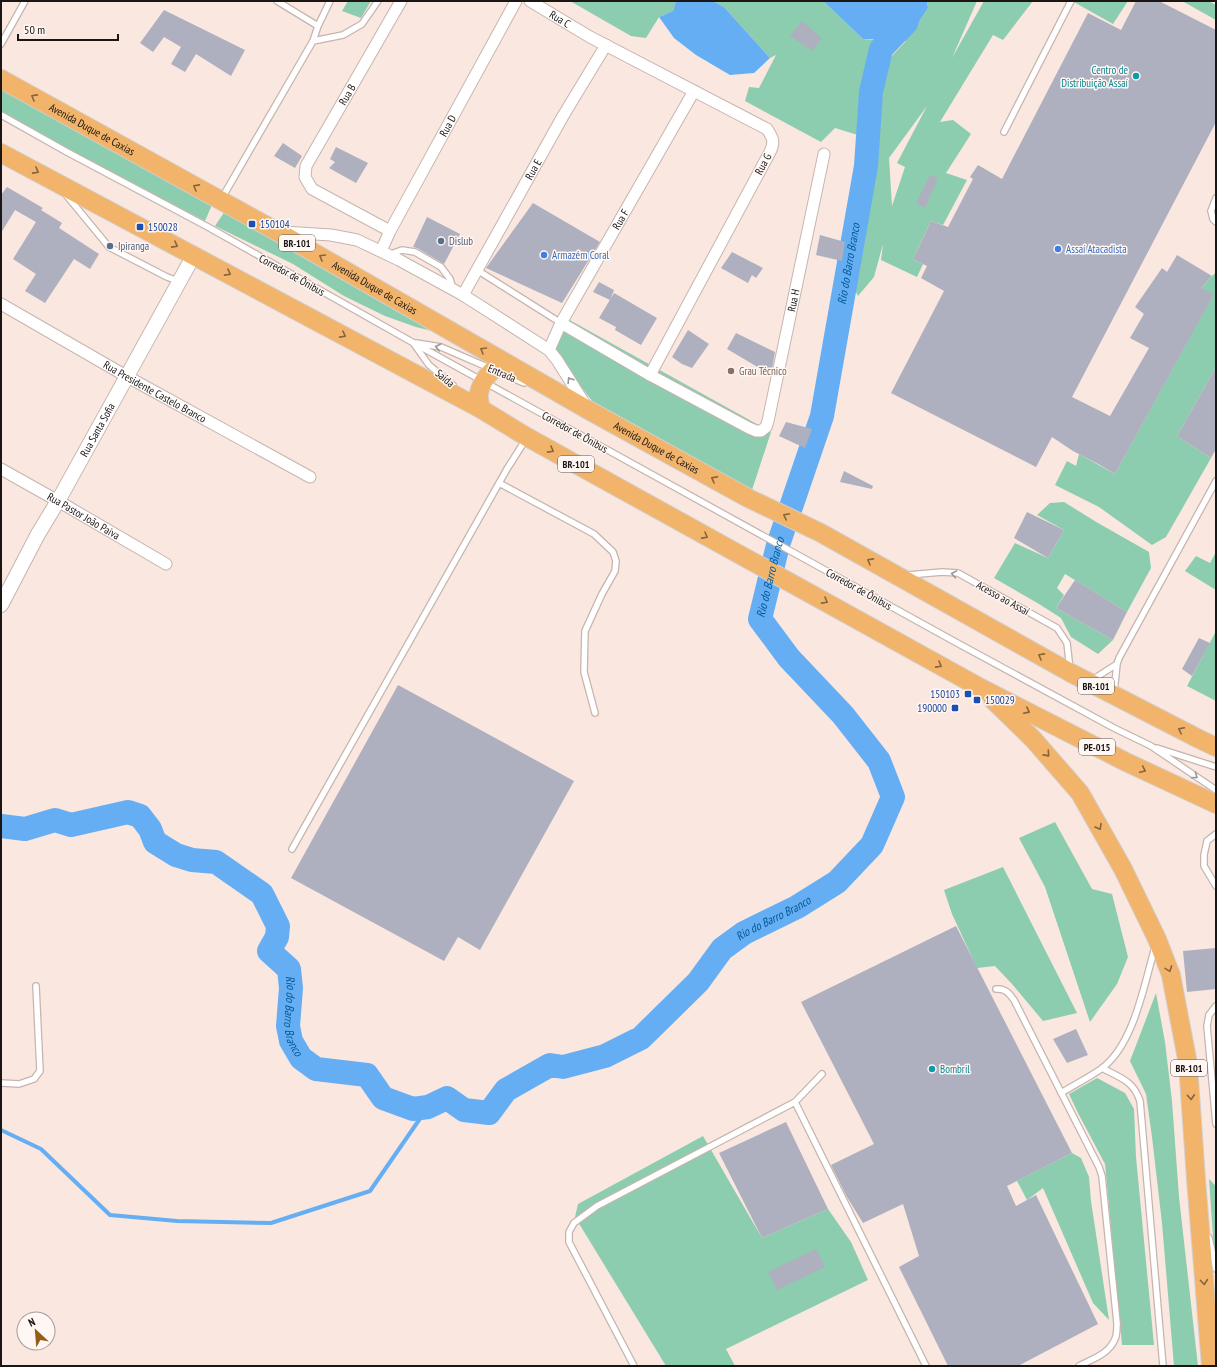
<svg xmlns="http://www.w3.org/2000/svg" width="1217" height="1367" font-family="'PT Sans Narrow',sans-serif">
<rect width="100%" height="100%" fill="#fae7e0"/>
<path fill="#8ccdaf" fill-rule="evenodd" d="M348 1H371L361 18 342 11Z
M570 1H676L673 11 659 17 646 38 631 36Z
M713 1H823L863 39 888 42 881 49 861 136 835 128 821 142 745 101 749 87 759 88 776 55 770 58 724 7Z
M927 1H977L952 58 984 1H1033L1003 40 993 35 940 122 953 120 971 134 946 173 967 180 943 225 931 221C925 233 919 246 913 259L923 264 917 277 881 260 883 244 874 277 858 296 851 282 888 60 906 41 928 8ZM927 106 897 163 905 167 892 206 889 158Z
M1072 1H1128L1113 24Z
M1182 1H1209L1216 5V20Z
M1 84 214 200 205 221 99 166 1 111Z
M227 208 448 335 416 327 385 316 344 296 293 264 215 226Z
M1216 272V367L1177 436 1211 458 1166 537 1152 545 1099 507 1055 485 1067 461 1076 466 1079 454 1115 474 1213 295 1201 288Z
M566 318 771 432 752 490 593 402 557 356 550 349Z
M1064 502 1098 523 1149 552 1151 568 1127 612 1065 574 1057 588 1064 595 1056 608 1113 640 1098 654 1071 637 1061 618 1039 604 994 578 1015 543 1048 558 1064 530 1037 515 1050 503Z
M1216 552V590L1185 571 1196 556 1210 563Z
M1216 631V701L1187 686Z
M1055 822 1092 889 1112 894 1128 957 1117 984 1090 1022 1045 887 1019 838Z
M1003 867 1077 1013 1043 1021 1012 984 995 966 977 968 952 914 944 890Z
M1156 993 1165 1042 1172 1101 1179 1197 1198 1366H1174L1162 1223 1152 1137 1146 1094 1130 1061Z
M1097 1078 1125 1093 1134 1109 1136 1157 1154 1345H1122L1105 1164 1078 1113 1069 1094Z
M703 1136 762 1238 828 1209 851 1242 868 1280 726 1349 735 1366H666L575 1217 578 1204Z
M1072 1153 1081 1158 1089 1177 1091 1201 1109 1320 1093 1303 1043 1188 1027 1200 1017 1181Z
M1209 1179 1216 1186V1258L1214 1250Z"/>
<path fill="#66aef3" d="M676 1H713L724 7 770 58 754 73 730 75 696 55 674 38 659 17 673 11Z
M823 1H927L928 8 906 41 863 39Z"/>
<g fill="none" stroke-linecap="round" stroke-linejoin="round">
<path stroke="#66aef3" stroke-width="4" d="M1 1130 41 1149 110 1215 177 1221 271 1223 370 1191 428 1107"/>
<path stroke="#66aef3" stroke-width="24" id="s1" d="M1 826 25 829 55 820 71 825 128 812 140 816 150 829 155 842 176 855 192 860 216 862 262 894 278 926 277 937 269 951 289 969 291 988 288 1026 291 1041 301 1058 316 1069 367 1075 383 1098 413 1109 428 1107 447 1098 464 1110 489 1113 506 1090 550 1065 563 1067 605 1056 641 1038 698 982 722 949 744 933 797 907 837 882 872 845 893 797 879 761 843 715 789 658 760 619 778 545 822 416 866 166 871 92 881 49 906 23 913 1"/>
</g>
<path fill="#aeb0bf" d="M1136 1H1159L1216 30V122L1072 397 1110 416 1149 348 1130 338 1144 314 1135 307 1162 268 1167 272 1177 255 1212 276 1201 288 1214 294 1115 474 1100 465 1073 451 1052 437 1036 467 891 393 944 291 921 278 927 266 913 259 931 221 948 227 973 179 970 177 978 165 1002 179 1088 13 1121 30Z
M164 10 245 50 231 76 196 54 185 72 171 64 181 47 164 37 153 52 140 43Z
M802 21 822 38 812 51 790 36Z
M283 143 302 156 295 168 274 156Z
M336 147 368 163 356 183 329 168 335 162 330 159Z
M930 175 938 178 925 208 916 203Z
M7 187 43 208 41 210 62 223 59 228 99 254 90 269 74 259 45 303 25 291 36 274 13 259 36 222 15 210 1 233V195Z
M533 203 600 242 562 303 486 268Z
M427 217 460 234 444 264 417 248 413 247Z
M820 235 845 242 842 261 816 255Z
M732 252 763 268 756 278 752 275 748 283 721 268Z
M599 282 614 290 610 300 593 292Z
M614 293 657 318 641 345 615 330 616 327 599 318Z
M688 330 709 344 692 368 682 364 672 357Z
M736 333 775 352 771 375 727 349Z
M1216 367V449L1211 458 1177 436Z
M786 422 812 429 805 448 779 436Z
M844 471 873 486 872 489 840 482Z
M1027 512 1064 530 1048 558 1014 538Z
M1075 580 1127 612 1113 640 1056 608Z
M1199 638 1210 643 1192 676 1182 669Z
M398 685 574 781 480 950 458 937 444 961 291 878Z
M956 926 1072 1153 1007 1186 1016 1206 1036 1195 1098 1324 1018 1366H948L899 1267 919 1256 903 1204 863 1223 847 1197 831 1165 874 1144 801 1002Z
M1216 948V989L1187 992 1183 951Z
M1076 1029 1088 1055 1067 1063 1053 1039Z
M786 1122 828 1209 762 1238 719 1153Z
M816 1249 825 1267 777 1290 768 1272Z"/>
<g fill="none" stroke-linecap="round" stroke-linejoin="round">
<g stroke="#c6b4ae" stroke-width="8">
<path id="service" d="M277 1 318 26
M313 41 343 35 362 24 378 1
M1 44 25 1
M1 115 67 152 208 227 412 342 959 644 1114 728 1151 746 1216 790
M1004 132 1071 1
M67 196 109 247 167 277 178 281
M222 198 313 41 318 26 330 1
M1216 198 1211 211 1213 219 1216 222
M388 255 402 250 415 252 441 267 450 279 453 289
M477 270 561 323
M416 343 441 347 524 383
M414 344 429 365 453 385
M499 483 594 534 613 552 616 561 615 571 602 594 585 631 584 672 595 713
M908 575 942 572 958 573 1057 628 1067 643 1070 669
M1092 680 1117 664
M1114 692 1117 664 1119 658 1216 481
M1157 748 1216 767
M1216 834 1207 841 1204 855V866L1216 886
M292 849 507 469 526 439
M996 989C1005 988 1009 993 1014 1000L1099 1167 1102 1176 1117 1323C1117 1328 1117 1335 1115 1339 1109 1354 1092 1359 1079 1366
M1216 1006 1209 1015 1207 1026 1216 1124
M1102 1068C1120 1078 1133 1080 1140 1101L1163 1366
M1 1083 19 1084 34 1079 40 1071 36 986
M1061 1093C1074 1085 1088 1078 1101 1069 1134 1045 1144 985 1155 947
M795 1102 926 1366
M1209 1238 1216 1269
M634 1366 569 1242V1232L574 1223 597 1206 795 1102 822 1074"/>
</g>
<g stroke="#c6b4ae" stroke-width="13">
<g id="minor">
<path id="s2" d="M530 1 590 37 767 129C773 138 775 142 770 152L650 375"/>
<path id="s3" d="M390 231 312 189 305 177 306 166 401 1"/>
<path d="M283 232 331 235 357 240 399 260 463 295 549 350 557 360 586 406"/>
<path id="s4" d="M381 251 390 231 516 1"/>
<path id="s5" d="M463 295 563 116 606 45"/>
<path id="s6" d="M1 304 126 376 310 477"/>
<path id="s7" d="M561 323 650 375 749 428 756 431H761L766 427 768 421 824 154"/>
<path id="s8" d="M549 350 561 323 694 91"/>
<path id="s9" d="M1 469 58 501 166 564"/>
</g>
</g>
<g stroke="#c6b4ae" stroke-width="16">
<g id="tertiary">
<path id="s10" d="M1 605 38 534 58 501 194 255"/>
</g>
</g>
<g stroke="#d1d0d0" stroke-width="20">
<g id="trunk">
<path id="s11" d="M1 79 278 232 590 411 748 498 821 533 1071 673 1199 739 1216 747"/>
<path d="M1 153 481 409 527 437 979 687 1126 762 1216 804"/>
<path d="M481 409C480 404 478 399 479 393 482 379 493 367 506 363"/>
<path d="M993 700 1033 739 1080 793 1123 869 1157 939 1171 975 1188 1064 1196 1179 1211 1366"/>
</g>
</g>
<use href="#service" stroke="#fff" stroke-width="5.5"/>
<use href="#minor" stroke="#fff" stroke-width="11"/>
<use href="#tertiary" stroke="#fff" stroke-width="14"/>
<use href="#trunk" stroke="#f2b46a" stroke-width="18"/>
</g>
<defs><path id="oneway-chevron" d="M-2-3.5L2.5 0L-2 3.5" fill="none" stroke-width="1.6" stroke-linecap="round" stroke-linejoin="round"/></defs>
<g stroke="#86643e">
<use href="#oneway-chevron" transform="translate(34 97) rotate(-151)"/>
<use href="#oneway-chevron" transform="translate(36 171) rotate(28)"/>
<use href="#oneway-chevron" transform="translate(196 187) rotate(-151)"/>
<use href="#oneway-chevron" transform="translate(175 245) rotate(28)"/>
<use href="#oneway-chevron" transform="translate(322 257) rotate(-150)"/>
<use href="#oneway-chevron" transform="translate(228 273) rotate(28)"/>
<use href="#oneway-chevron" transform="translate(343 335) rotate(28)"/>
<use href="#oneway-chevron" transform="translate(483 350) rotate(-150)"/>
<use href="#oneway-chevron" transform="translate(551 450) rotate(29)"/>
<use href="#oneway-chevron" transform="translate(714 479) rotate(-152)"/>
<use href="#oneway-chevron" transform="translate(786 516) rotate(-153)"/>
<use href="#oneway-chevron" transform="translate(705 536) rotate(29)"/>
<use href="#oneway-chevron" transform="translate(870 561) rotate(-151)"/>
<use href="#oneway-chevron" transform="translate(825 601) rotate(29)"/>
<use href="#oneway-chevron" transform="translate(1041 656) rotate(-151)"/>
<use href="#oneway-chevron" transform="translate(939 665) rotate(29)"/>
<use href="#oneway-chevron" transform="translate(1027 711) rotate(27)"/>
<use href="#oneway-chevron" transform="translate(1181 730) rotate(-153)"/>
<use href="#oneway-chevron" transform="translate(1047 754) rotate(48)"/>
<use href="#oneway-chevron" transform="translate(1143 770) rotate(25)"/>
<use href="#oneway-chevron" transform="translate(1099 827) rotate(60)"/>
<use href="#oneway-chevron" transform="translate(1169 969) rotate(70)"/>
<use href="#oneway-chevron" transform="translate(1191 1097) rotate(86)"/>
<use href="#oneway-chevron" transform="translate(1204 1282) rotate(85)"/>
</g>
<g stroke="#989695">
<use href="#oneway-chevron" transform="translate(438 347) rotate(-167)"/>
<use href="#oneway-chevron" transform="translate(570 380) rotate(-122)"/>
<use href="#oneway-chevron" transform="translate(954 574) rotate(-170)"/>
<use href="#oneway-chevron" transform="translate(1195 776) rotate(34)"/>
</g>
<g fill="#0f9aa8" stroke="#fff7f4" stroke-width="1.5">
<circle cx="1136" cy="76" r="4"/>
<circle cx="932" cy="1069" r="4"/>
</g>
<g fill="#1a4fb4" stroke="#fff7f4" stroke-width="1.5">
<rect x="248" y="220" width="8" height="8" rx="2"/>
<rect x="136" y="223" width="8" height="8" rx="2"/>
<rect x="964" y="690" width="8" height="8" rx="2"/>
<rect x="973" y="696" width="8" height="8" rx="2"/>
<rect x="951" y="704" width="8" height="8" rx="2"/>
</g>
<g fill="#5c6f8a" stroke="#fff7f4" stroke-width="1.5">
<circle cx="441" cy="241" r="4"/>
<circle cx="110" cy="246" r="4"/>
</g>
<g fill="#3f7fe0" stroke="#fff7f4" stroke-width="1.5">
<circle cx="1058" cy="249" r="4"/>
<circle cx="544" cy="255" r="4"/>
</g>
<circle fill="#8d6e63" stroke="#fff7f4" stroke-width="1.5" cx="731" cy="371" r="4"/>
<g text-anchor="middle" stroke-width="3" stroke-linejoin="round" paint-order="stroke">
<g fill="#fff7f4" stroke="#5f5956" stroke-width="1">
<rect x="279" y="235" width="36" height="16" rx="3"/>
<rect x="558" y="456" width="36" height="16" rx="3"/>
<rect x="1078" y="678" width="36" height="16" rx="3"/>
<rect x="1079" y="739" width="36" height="16" rx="3"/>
<rect x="1171" y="1060" width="36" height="16" rx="3"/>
</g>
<g font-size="10" font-weight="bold" fill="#1b1513">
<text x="297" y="247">BR-101</text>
<text x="576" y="468">BR-101</text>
<text x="1096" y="690">BR-101</text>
<text x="1097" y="751">PE-015</text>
<text x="1189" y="1072">BR-101</text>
</g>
<g font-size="11" fill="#1b1513" stroke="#fff7f4">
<text dy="4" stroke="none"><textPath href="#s2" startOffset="35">Rua C</textPath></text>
<text dy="4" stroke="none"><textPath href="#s3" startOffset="196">Rua B</textPath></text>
<text dy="4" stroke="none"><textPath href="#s4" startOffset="142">Rua D</textPath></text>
<text dy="4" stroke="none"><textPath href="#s11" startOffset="104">Avenida Duque de Caxias</textPath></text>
<text transform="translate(763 164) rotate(-62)" y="4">Rua G</text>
<text dy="4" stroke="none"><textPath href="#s5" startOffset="144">Rua E</textPath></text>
<text dy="4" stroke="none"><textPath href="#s8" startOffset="149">Rua F</textPath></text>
<text transform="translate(292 275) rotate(29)" y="4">Corredor de Ônibus</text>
<text dy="4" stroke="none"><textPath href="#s11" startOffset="428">Avenida Duque de Caxias</textPath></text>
<text dy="4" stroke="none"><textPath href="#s7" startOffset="364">Rua H</textPath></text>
<text transform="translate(502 373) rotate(23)" y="4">Entrada</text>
<text transform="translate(445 378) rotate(40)" y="4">Saída</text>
<text dy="4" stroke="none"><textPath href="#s6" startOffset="177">Rua Presidente Castelo Branco</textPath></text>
<text dy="4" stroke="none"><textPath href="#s10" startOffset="200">Rua Santa Sofia</textPath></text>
<text transform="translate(575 432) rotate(29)" y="4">Corredor de Ônibus</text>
<text dy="4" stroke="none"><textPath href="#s11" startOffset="752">Avenida Duque de Caxias</textPath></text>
<text dy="4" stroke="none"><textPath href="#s9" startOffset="95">Rua Pastor João Paiva</textPath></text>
<text transform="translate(859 589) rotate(29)" y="4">Corredor de Ônibus</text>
<text transform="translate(1003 598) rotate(29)" y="4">Acesso ao Assaí</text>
</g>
<g font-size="11" fill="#0d838f" stroke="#fff7f4" text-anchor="end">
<text x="1128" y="74">Centro de<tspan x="1128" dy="13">Distribuição Assaí</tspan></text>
<text x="940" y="1073" text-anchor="start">Bombril</text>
</g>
<g font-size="11" fill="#164399" stroke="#fff7f4" text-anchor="start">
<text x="260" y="228">150104</text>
<text x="148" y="231">150028</text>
<text x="960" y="698" text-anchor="end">150103</text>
<text x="985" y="704">150029</text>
<text x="947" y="712" text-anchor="end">190000</text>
</g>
<g font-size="11" fill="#4e5e75" stroke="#fff7f4" text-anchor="start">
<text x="449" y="245">Dislub</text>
<text x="118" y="250">Ipiranga</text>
</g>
<g font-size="11" fill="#366cbe" stroke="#fff7f4" text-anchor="start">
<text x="1066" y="253">Assaí Atacadista</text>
<text x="552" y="259">Armazém Coral</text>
</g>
<g font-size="11" fill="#785e54" stroke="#fff7f4" text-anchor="start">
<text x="739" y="375">Grau Técnico</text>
</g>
<g font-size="12" font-style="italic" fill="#005896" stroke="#fff7f4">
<text dy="4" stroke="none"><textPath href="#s1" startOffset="1814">Rio do Barro Branco</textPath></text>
<text dy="4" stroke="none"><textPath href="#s1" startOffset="1490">Rio do Barro Branco</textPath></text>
<text dy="4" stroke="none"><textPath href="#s1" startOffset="1046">Rio do Barro Branco</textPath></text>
<text dy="4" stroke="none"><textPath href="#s1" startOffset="433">Rio do Barro Branco</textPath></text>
</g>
</g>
<rect width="1217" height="1367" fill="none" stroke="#1b1513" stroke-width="4"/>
<g transform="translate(36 1331) rotate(334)"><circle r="19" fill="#fff7f4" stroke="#a49d9a"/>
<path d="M0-3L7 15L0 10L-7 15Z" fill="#945f15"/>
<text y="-6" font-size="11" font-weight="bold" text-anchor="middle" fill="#1b1513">N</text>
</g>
<path d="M18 34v6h100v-6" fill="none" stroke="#1b1513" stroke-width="2"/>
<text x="24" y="34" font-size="12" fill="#1b1513" stroke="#fff7f4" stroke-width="3" paint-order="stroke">50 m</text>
</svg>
